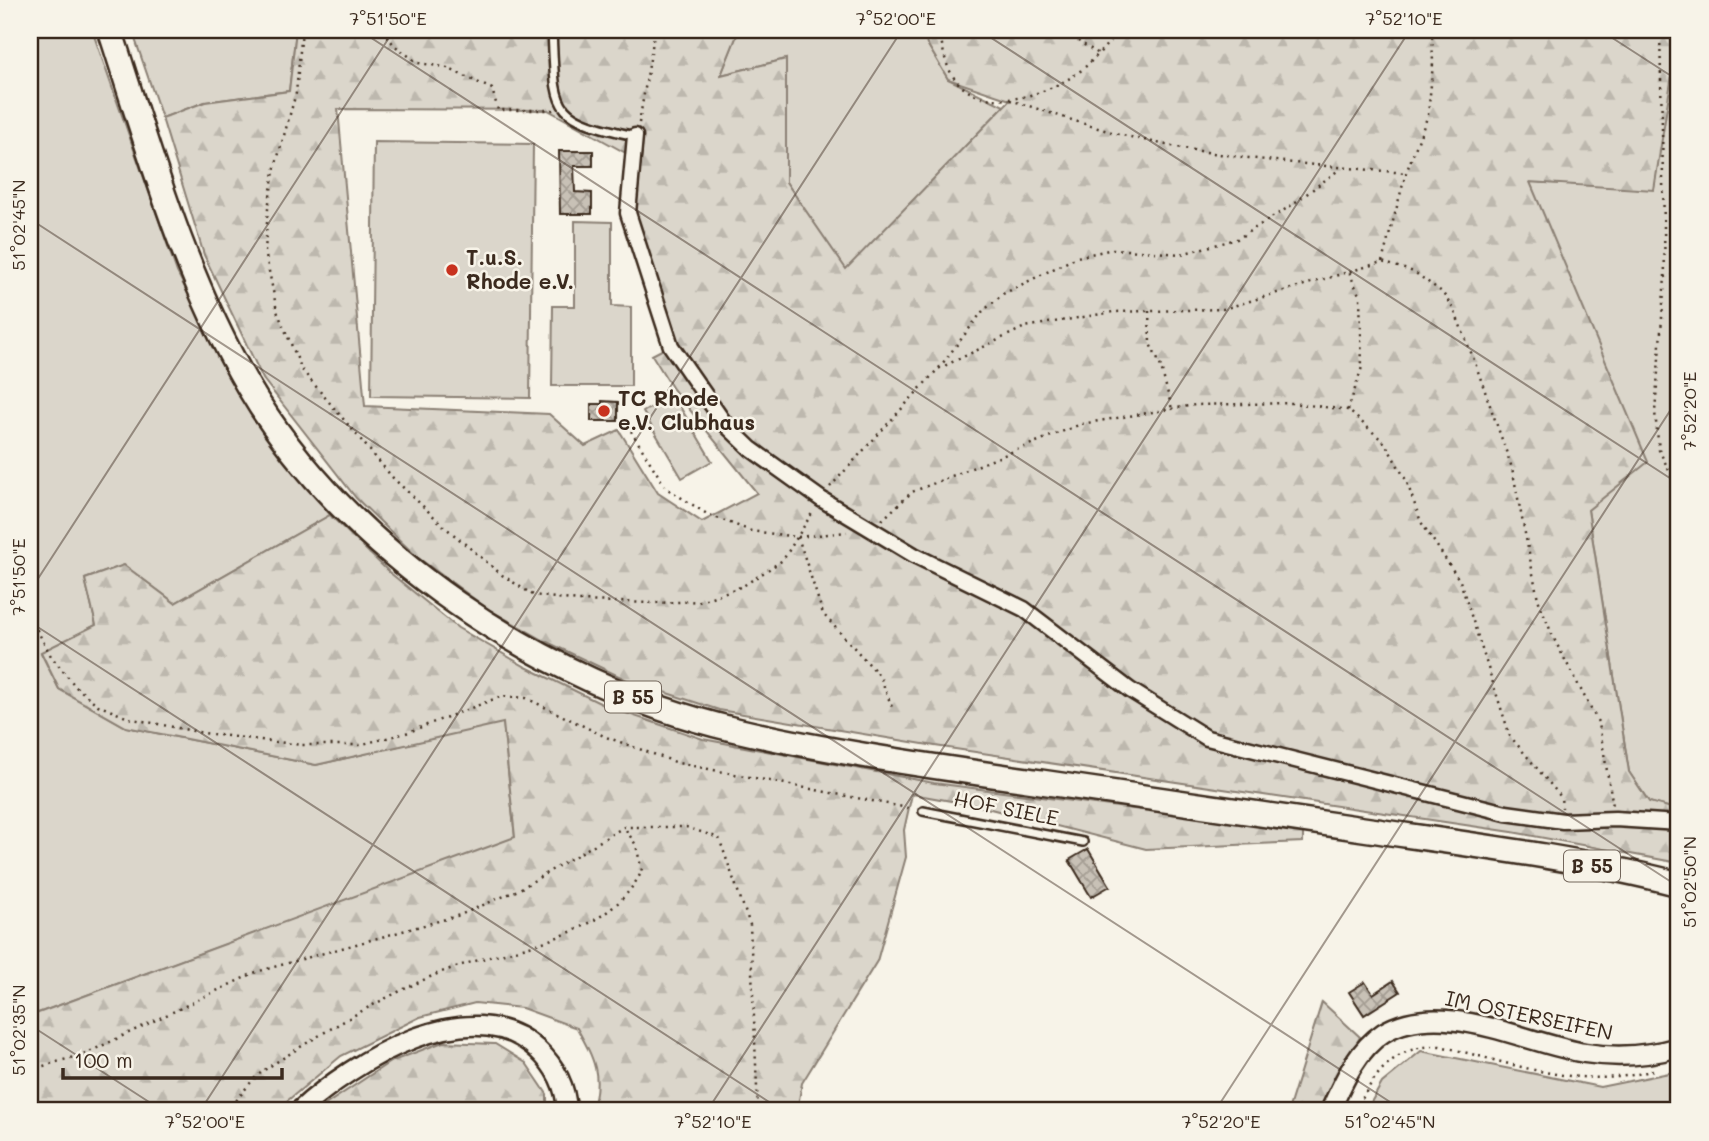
<svg xmlns="http://www.w3.org/2000/svg" width="1709" height="1141" font-family="Mali,sans-serif">
<defs>
<pattern id="forest-firs" width="22" height="20" patternUnits="userSpaceOnUse" patternTransform="scale(1.75)"><rect width="22" height="20" fill="#dbd6cb"/><path d="M5 1l3.5 6h-7zM16 11l3.5 6h-7z" fill="#bdb8ae"/></pattern>
<pattern id="building-cross-hatch" width="8" height="8" patternUnits="userSpaceOnUse" patternTransform="scale(1.75)"><rect width="8" height="8" fill="#c8c1b6"/><path d="M0 0l8 8M0 8l8-8" fill="none" stroke="#a49d93"/></pattern>
</defs>
<rect width="100%" height="100%" fill="#f7f3e8"/>
<filter id="ink" filterUnits="userSpaceOnUse"><feTurbulence type="fractalNoise" baseFrequency=".0143" numOctaves="2"/><feDisplacementMap in="SourceGraphic" scale="14" xChannelSelector="R" yChannelSelector="G"/><feConvolveMatrix kernelMatrix="1 2 1 2 8 2 1 2 1" color-interpolation-filters="sRGB"/></filter>
<g filter="url(#ink)">
<path fill="#dbd6cb" stroke="#8b8074" stroke-width="2" d="M30 30H92L177 272 242 399 330 515 175 603 124 565 85 579 96 625 41 653 59 689 126 727 316 765 503 722 515 838 30 1016Z
M132 30H296L289 91 205 102 162 118Z
M739 30H919L948 79 1004 106 846 270 786 182V59L721 75Z
M1675 42H1679V810L1649 802 1629 772 1588 510 1530 182 1654 189Z
M374 142 533 144 530 398 371 396Z
M575 221 612 222V306L631 307V386H552L553 306H575Z
M673 395 712 461 682 478 643 412Z
M1421 1051 1600 1087 1679 1071V1111H1366L1382 1083Z"/>
<path fill="url(#forest-firs)" stroke="#8b8074" stroke-width="2" fill-rule="evenodd" d="M296 30H739L721 75 786 59V182L846 269 1010 100 948 79 919 30H1679L1654 190 1530 182 1648 462 1588 510 1629 772 1649 802 1679 810V863L1512 832 935 746 719 710 627 680 545 641 488 609 417 557 356 498 263 379 204 255 162 118 205 102 289 91ZM338 109 548 110 640 161 634 212 677 342 652 355 673 389 757 493 702 522 658 493 619 430 585 446 549 414 365 406Z
M330 515 389 572 458 628 526 667 608 707 703 739 934 783 1303 831V842L1146 849 979 806 912 794 904 830 906 857 877 961 802 1083 797 1111H592C603 1075 594 1059 577 1028L522 1008 475 1003 420 1017 341 1056 275 1111H30V1016L515 837 503 723 316 765 126 727 59 689 41 652 96 625 85 579 124 565 175 603Z
M1322 1002 1360 1037 1319 1111H1288Z
M443 1042 495 1044 526 1063 547 1094V1111H316L390 1062Z"/>
<path fill="url(#building-cross-hatch)" stroke="#3b2a1e" stroke-width="2" d="M559 151H593V166H574L575 192 592 193V214H560Z
M602 401 618 402V421H591V404H602Z
M1088 849 1110 886 1091 897 1069 860Z
M1393 981 1400 992 1364 1015 1349 992 1365 982 1373 994Z"/>
<g fill="none" stroke-linecap="round" stroke-linejoin="round">
<g stroke="#3b2a1e" stroke-width="12">
<path id="service" d="M552 30C556 113 550 117 635 136
M923 811 1083 842"/>
</g>
<g stroke="#3b2a1e" stroke-width="19">
<path id="minor" d="M635 136 628 213 671 346 725 424 751 449 821 499 914 555 1024 609 1130 690 1207 738 1506 813 1563 821 1615 819 1679 823"/>
</g>
<g stroke="#3b2a1e" stroke-width="23">
<path id="tertiary" d="M299 1111C352 1062 472 987 538 1050 555 1066 566 1087 567 1111
M1330 1111C1343 1083 1356 1051 1383 1033 1441 997 1524 1043 1585 1053 1617 1058 1648 1056 1679 1047"/>
</g>
<g stroke="#3b2a1e" stroke-width="28">
<path id="primary" d="M110 30C149 150 184 276 248 386 345 552 546 685 732 729 833 753 938 767 1041 782 1151 798 1261 814 1370 830 1474 845 1578 858 1679 884"/>
</g>
<path stroke="#3b2a1e" stroke-width="2.5" stroke-dasharray="2 5" stroke-linecap="butt" d="M302 30 296 93 274 171 268 209 265 251 277 311 302 370 393 478 446 528 502 575 533 595 579 601 655 603 700 601 743 586 783 560 814 510
M383 30 394 45 418 63 445 67 492 89 498 110H555
M939 30C942 43 944 60 950 71 973 116 1035 99 1070 78 1089 67 1105 46 1120 30
M1060 30 1099 54
M1660 30 1665 277 1655 412 1659 450 1679 491
M1010 100C1055 114 1101 131 1148 141 1233 160 1319 165 1406 173
M639 123 655 30
M1382 262 1406 173 1428 115 1433 64 1432 30
M1665 277 1679 274
M1149 311 1150 344 1160 364 1172 409
M939 368 982 312 1003 294 1077 257 1113 249 1181 254 1237 239 1289 207 1340 169
M1348 410 1362 367 1360 297 1349 272
M631 431 666 488 707 514 751 531 798 537 847 532
M830 487 938 369 1025 327 1113 312 1223 309 1382 262 1414 272 1442 292 1454 310 1474 360 1512 468 1538 599 1553 637 1599 724 1613 806
M882 520 912 492 1081 424 1195 405 1292 403 1348 410 1385 443 1406 480 1421 522 1460 581 1510 736 1561 797 1562 808
M798 537 823 614 880 676 893 710
M30 617 51 656 76 687 98 705 128 718 203 733 302 745H359L406 733 502 696 526 698 606 737 678 763 913 809
M30 1070 87 1053 256 972 460 915 518 890 624 827H686L719 838 750 925 758 1111
M227 1111C237 1101 245 1088 255 1078 266 1067 281 1060 294 1051 337 1024 383 998 430 977 500 945 603 947 642 871L636 845 624 827
M1356 1111C1374 1073 1395 1045 1440 1046 1508 1062 1584 1092 1653 1070"/>
<use href="#service" stroke="#f7f3e8" stroke-width="7"/>
<use href="#minor" stroke="#f7f3e8" stroke-width="14"/>
<use href="#tertiary" stroke="#f7f3e8" stroke-width="18"/>
<use href="#primary" stroke="#f7f3e8" stroke-width="23"/>
</g>
</g>
<path fill="none" stroke="#3b2a1e" stroke-width="2" stroke-opacity="0.45" d="M359 30 1679 887M979 30 1679 484M1600 30 1679 81M30 219 1404 1111M30 591 394 30M30 622 783 1111M30 1025 163 1111M200 1111 902 30M707 1111 1410 30M1215 1111 1679 397"/>
<g fill="#c8321e" stroke="#f7f3e8" stroke-width="2.5">
<circle cx="452" cy="270" r="7"/>
<circle cx="604" cy="411" r="7"/>
</g>
<g text-anchor="middle" stroke-width="5" stroke-linejoin="round" paint-order="stroke">
<g fill="#f7f3e8" stroke="#73665b" stroke-width="2">
<rect x="605" y="681.5" width="56" height="31" rx="5"/>
<rect x="1564" y="850.5" width="56" height="31" rx="5"/>
</g>
<g font-size="19" font-weight="bold" fill="#3b2a1e">
<text x="633" y="704">B 55</text>
<text x="1592" y="873">B 55</text>
</g>
<g font-size="21" font-weight="bold" fill="#3b2a1e" stroke="#f7f3e8" text-anchor="start">
<text x="466" y="265">T.u.S.<tspan x="466" dy="24">Rhode e.V.</tspan></text>
<text x="618" y="406">TC Rhode<tspan x="618" dy="24">e.V. Clubhaus</tspan></text>
</g>
<g font-size="21" fill="#3b2a1e" stroke="#f7f3e8">
<text transform="translate(1006 809) rotate(11)" y="7">HOF SIELE</text>
<text transform="translate(1529 1016) rotate(12)" y="7">IM OSTERSEIFEN</text>
</g>
</g>
<rect width="1709" height="1141" fill="none" stroke="#f7f3e8" stroke-width="77"/>
<path d="M63 1068v10h219v-10" fill="none" stroke="#3b2a1e" stroke-width="3.5"/>
<text x="74" y="1068" font-size="21" fill="#3b2a1e" stroke="#f7f3e8" stroke-width="5" paint-order="stroke">100 m</text>
<rect x="38" y="38" width="1632" height="1064" fill="none" stroke="#3b2a1e" stroke-width="2.5"/>
<g font-size="18" text-anchor="middle" fill="#3b2a1e">
<text x="388" y="25">7°51'50"E</text>
<text x="896" y="25">7°52'00"E</text>
<text x="1404" y="25">7°52'10"E</text>
<text transform="translate(19 225) rotate(-90)" y="6">51°02'45"N</text>
<text transform="translate(1690 411) rotate(-90)" y="6">7°52'20"E</text>
<text transform="translate(19 577) rotate(-90)" y="6">7°51'50"E</text>
<text transform="translate(1690 882) rotate(-90)" y="6">51°02'50"N</text>
<text transform="translate(19 1030) rotate(-90)" y="6">51°02'35"N</text>
<text x="205" y="1128">7°52'00"E</text>
<text x="713" y="1128">7°52'10"E</text>
<text x="1221" y="1128">7°52'20"E</text>
<text x="1390" y="1128">51°02'45"N</text>
</g>
</svg>
